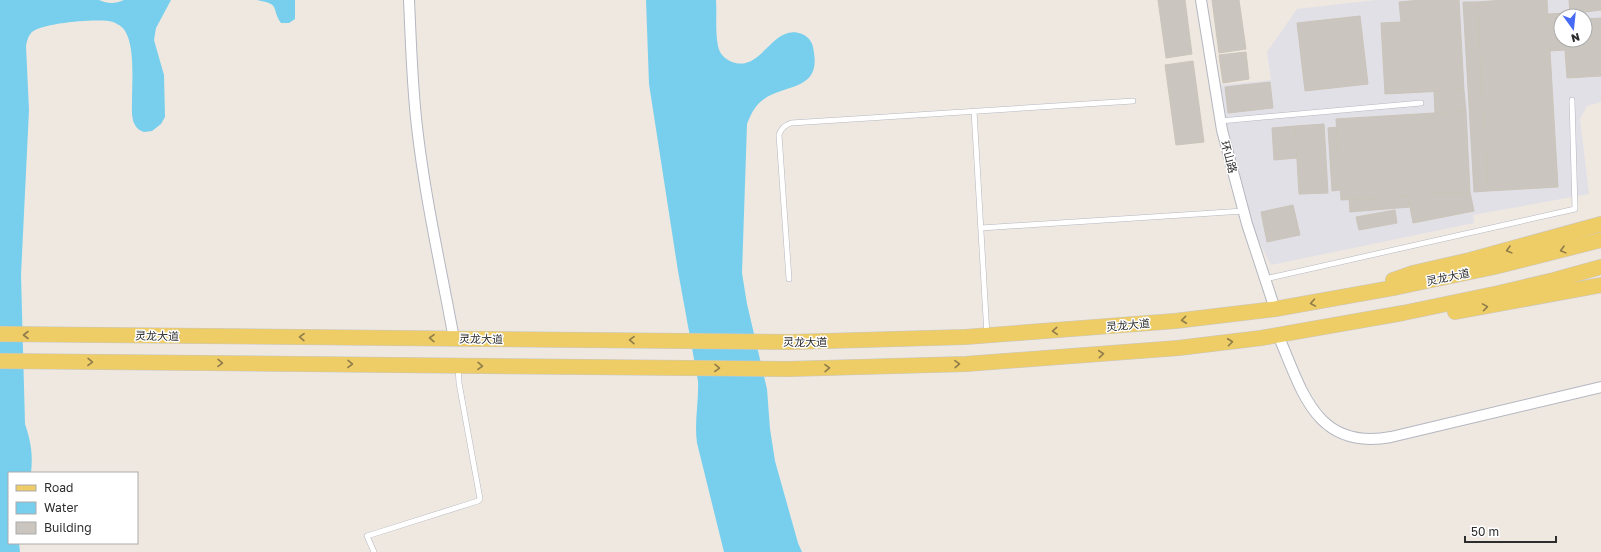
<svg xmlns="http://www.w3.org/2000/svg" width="1601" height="552" font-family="'Golos Text','Noto Sans SC',sans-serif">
<rect width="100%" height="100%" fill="#eee8e1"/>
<path fill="#e2e0e7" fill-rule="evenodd" d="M1376 0H1601V102L1587 106 1580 119 1589 194 1473 215 1474 223 1271 265 1253 230 1229 135 1221 85 1271 80 1267 52 1297 9ZM1561 16H1585V40H1561Z"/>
<path fill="#77cfed" d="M0 0H99C108 4 115 4 124 0H171L156 28 154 40 164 75 165 117 161 124 152 131 144 132C141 131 137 129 135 125 131 118 132 109 132 101 132 83 135 46 125 31 123 27 118 24 113 22 99 18 43 23 32 32 28 36 27 41 26 46L29 110 21 275 25 424C31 442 33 454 31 473H9V543H19L20 552H0Z
M257 0H295V19L289 23H281C270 7 282 5 257 0Z
M646 0H716C717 15 715 31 718 46 719 52 723 57 728 60 761 78 771 22 802 34 811 38 813 44 814 53 820 90 786 84 764 99 755 105 751 114 747 124L742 273 747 304 767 389 770 429 775 461 798 543 802 552H724L697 443C694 422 699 402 698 381L678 271 649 84Z"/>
<path fill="#cac6bf" stroke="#cac4ba" d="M1158 0H1185L1192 54 1166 58Z
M1212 0H1239L1246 49 1219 53Z
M1421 0H1459L1464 90 1385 94 1381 23 1401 22 1399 2Z
M1504 0H1547L1558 187 1488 191 1477 2Z
M1569 0H1601V10L1570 14Z
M1463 2H1477L1488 191 1474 192Z
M1567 13V16H1561V40H1585V19L1601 18V76L1567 78 1565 50 1550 51 1548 14Z
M1360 16 1368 84 1305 91 1297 23Z
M1246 52 1249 79 1223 83 1219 55Z
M1193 61 1204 142 1176 145 1165 65Z
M1270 82 1273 108 1228 113 1225 87Z
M1464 90 1466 111 1435 113 1434 91Z
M1466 111 1470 192 1341 200 1336 119Z
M1324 124 1328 193 1299 194 1295 126Z
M1295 126 1297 158 1274 160 1272 128Z
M1337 127 1340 190 1332 191 1328 128Z
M1470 192 1474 211 1413 223 1408 196Z
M1408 196 1410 207 1350 212 1349 199Z
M1293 205 1300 235 1267 242 1261 212Z
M1395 210 1397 223 1359 230 1356 217Z"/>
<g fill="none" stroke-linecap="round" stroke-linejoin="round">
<g stroke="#b4b7c0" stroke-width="6">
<path id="service" d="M974 111 987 335
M1220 121 1421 103
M981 228 1244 211
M789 279 779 135C781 128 785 125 791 123L1133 101
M1265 279 1575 209 1572 100
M374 552 367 536 478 501 480 499 459 383 458 366"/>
</g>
<g stroke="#b4b7c0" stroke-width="12">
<path id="minor" d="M409 0C411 42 412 85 417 127 425 198 441 268 454 339
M1201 0 1222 130 1247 224 1275 309
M1278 335C1302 390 1315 451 1391 437L1601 387"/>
</g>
<g stroke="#c8c8c8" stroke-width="16">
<path id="primary" d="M1393 280 1413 273 1470 260 1601 224
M1455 312 1601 285
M0 334 791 342 965 337 1175 321 1275 309 1398 287 1494 267 1601 240
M0 361 788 369 966 364 1178 348 1261 338 1403 313 1499 293 1554 280 1601 267"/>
</g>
<use href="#service" stroke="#fff" stroke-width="5"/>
<use href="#minor" stroke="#fff" stroke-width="10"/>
<use href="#primary" stroke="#ec6" stroke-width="15"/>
</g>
<defs><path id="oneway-chevron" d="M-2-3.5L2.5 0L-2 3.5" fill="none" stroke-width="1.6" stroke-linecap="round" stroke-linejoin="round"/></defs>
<g stroke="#8e7c4a">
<use href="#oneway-chevron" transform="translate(1509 250) rotate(165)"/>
<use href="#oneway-chevron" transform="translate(1563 250) rotate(165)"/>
<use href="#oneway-chevron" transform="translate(1313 303) rotate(170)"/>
<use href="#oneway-chevron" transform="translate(1485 307) rotate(-9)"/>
<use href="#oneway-chevron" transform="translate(1184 320) rotate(174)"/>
<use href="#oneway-chevron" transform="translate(1055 331) rotate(176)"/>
<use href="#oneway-chevron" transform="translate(26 335) rotate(-180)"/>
<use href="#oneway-chevron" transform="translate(302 337) rotate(-179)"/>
<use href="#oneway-chevron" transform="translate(432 338) rotate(-179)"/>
<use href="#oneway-chevron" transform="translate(632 340) rotate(-179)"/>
<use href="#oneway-chevron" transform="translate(1230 342) rotate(-7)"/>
<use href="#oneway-chevron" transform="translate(1101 354) rotate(-5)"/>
<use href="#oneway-chevron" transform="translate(90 362) rotate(1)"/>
<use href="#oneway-chevron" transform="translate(220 363) rotate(1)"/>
<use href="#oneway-chevron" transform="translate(350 364) rotate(1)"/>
<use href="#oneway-chevron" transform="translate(957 364) rotate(-2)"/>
<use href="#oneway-chevron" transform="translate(480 366) rotate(1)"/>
<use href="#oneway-chevron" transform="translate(717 368) rotate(1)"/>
<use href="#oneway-chevron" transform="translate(827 368) rotate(-1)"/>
</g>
<g text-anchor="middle" stroke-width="3" stroke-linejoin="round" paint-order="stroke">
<g font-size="11" fill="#2d2d2d" stroke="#fff">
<text transform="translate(1229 157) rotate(75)" y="4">环山路</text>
<text transform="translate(1448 277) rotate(-12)" y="4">灵龙大道</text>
<text transform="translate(1128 325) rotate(-5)" y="4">灵龙大道</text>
<text transform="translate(157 336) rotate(1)" y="4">灵龙大道</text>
<text transform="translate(481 339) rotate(1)" y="4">灵龙大道</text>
<text x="805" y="346">灵龙大道</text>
</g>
</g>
<rect x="8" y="472" width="130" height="72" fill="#ffffff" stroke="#ababab"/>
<rect x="16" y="485" width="20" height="6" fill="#eecc66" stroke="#ababab"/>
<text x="44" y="492" font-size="12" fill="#2d2d2d">Road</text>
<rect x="16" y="502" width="20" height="12" fill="#77cfed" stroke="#ababab"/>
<text x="44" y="512" font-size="12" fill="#2d2d2d">Water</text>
<rect x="16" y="522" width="20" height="12" fill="#cac6bf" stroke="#ababab"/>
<text x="44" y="532" font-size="12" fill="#2d2d2d">Building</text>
<g transform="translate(1573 28) rotate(165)"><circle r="19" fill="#ffffff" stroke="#ababab"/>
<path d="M0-3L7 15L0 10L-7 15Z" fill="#466af6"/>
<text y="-6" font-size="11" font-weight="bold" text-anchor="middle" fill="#2d2d2d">N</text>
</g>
<path d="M1465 536v6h91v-6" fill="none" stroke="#2d2d2d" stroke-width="2"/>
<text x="1471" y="536" font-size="12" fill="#2d2d2d" stroke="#ffffff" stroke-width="3" paint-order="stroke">50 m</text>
</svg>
